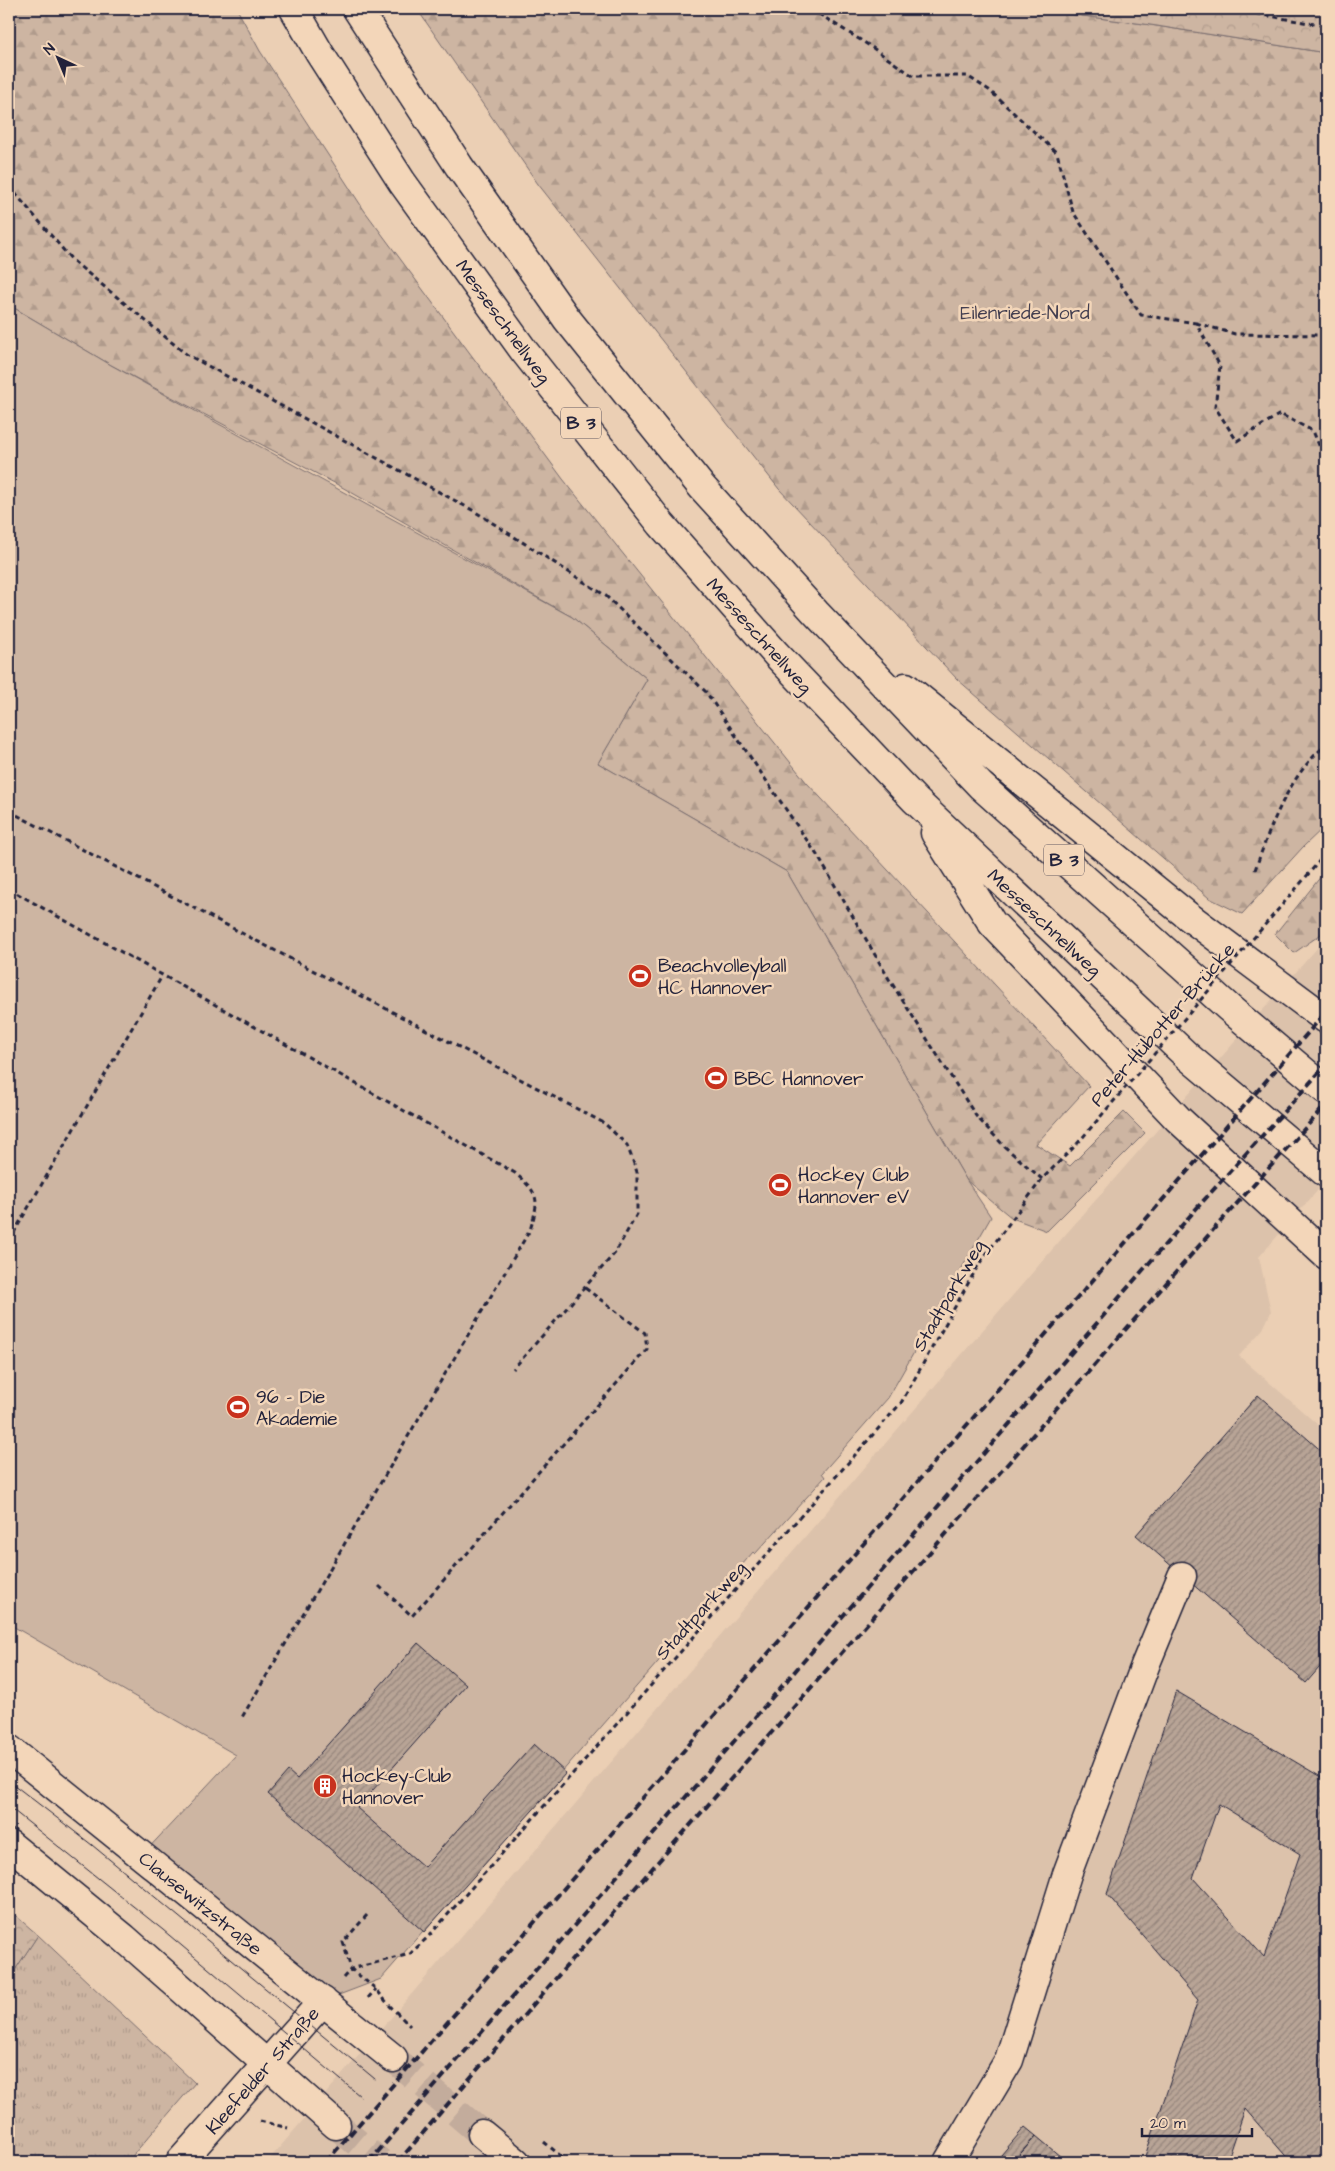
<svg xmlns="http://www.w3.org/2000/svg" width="1335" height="2171" font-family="'Architects Daughter',sans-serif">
<defs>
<pattern id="grass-tufts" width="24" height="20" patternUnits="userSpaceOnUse" patternTransform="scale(1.25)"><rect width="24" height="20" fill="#cdb5a2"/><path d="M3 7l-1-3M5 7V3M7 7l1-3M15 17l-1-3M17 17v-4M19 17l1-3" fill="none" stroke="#b09b8c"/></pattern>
<pattern id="forest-firs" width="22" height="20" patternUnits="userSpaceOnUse" patternTransform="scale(1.25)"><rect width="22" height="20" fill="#cdb5a2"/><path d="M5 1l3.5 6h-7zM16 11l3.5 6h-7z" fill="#b09b8c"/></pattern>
<pattern id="park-crowns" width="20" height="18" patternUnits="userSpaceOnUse" patternTransform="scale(1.25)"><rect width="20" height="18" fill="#cdb5a2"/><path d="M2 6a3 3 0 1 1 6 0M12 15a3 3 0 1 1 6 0" fill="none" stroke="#b09b8c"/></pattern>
<pattern id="building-hatch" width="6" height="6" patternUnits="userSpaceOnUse" patternTransform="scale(1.25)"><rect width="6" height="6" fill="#b8a496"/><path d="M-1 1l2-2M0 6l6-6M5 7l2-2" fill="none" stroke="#95857c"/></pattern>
</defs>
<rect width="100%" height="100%" fill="#ebcfb4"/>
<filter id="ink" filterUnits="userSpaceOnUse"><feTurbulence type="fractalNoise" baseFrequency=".02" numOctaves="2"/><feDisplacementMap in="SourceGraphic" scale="10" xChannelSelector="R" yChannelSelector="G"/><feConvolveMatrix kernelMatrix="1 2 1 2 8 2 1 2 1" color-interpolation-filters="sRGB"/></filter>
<g filter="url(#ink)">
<path fill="#dcc2ab" d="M1326 938V1181L1259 1257 1271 1312 1263 1329 1239 1356 1326 1432V2162H267L1051 1251Z"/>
<path fill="url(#grass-tufts)" stroke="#786c6e" d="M38 1935 195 2083 127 2162H9V1979Z"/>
<path fill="url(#forest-firs)" stroke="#786c6e" d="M9 9H237L260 51 364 210 563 479 807 783 1089 1086 1036 1144 1070 1166 1124 1112 1145 1133 1047 1231 1012 1218 967 1181 787 872 598 763 647 679 572 617 340 486 111 365 9 305Z
M417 9H1044L1046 11 1144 24 1326 53V825L1303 847 1242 914 1209 898 957 679 779 489 538 184Z
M1326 870V927L1320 935 1294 953 1275 934Z"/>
<path fill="url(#park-crowns)" stroke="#786c6e" d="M1044 9H1326V53L1144 24 1045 11Z
M9 1910 38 1935 9 1979Z"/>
<path fill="#cdb5a2" stroke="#786c6e" d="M9 305 111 365 572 617 647 679 598 763 787 872 967 1181 991 1217 888 1398 822 1473 825 1477 755 1554 753 1552 736 1572 738 1574 672 1648 671 1647 381 1979 323 2001 142 1855 236 1755 9 1624Z"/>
<path fill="url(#building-hatch)" stroke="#22223b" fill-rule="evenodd" d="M1258 1395 1326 1455V1660L1306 1683 1136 1535Z
M418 1643 466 1685 357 1808 424 1867 534 1744 566 1773 424 1932 268 1794 288 1771 297 1779Z
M1176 1691 1326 1780V2162H1291L1245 2109 1227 2162H1143L1198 2000 1107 1894ZM1219 1804 1300 1854 1264 1957 1193 1878Z
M1025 2127 1036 2136 1013 2162H995Z
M1036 2136 1067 2162H1013Z"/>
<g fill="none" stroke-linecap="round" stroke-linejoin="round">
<path stroke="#c3ac9c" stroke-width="28" stroke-dasharray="28 14" stroke-linecap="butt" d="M393 2058 482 2134
M336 2125 380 2162"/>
<g stroke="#22223b" stroke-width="31">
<path id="minor" d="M9 1749 393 2058
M9 1844 124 1938 336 2125
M482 2134 516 2162
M180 2162 323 2001
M948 2162 1009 2060 1067 1874 1146 1663 1182 1576"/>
</g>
<g stroke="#22223b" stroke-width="31">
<path id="highway" d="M294 9 320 54 402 182 524 351 661 524 776 654 915 800 1186 1055 1326 1173
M357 9 459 166 567 319 701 486 816 613 981 786 1229 1008 1326 1090
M906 687 1188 916 1326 1019
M935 833 992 923 1178 1119 1326 1255"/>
</g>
<path stroke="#22223b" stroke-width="3" stroke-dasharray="5 4" stroke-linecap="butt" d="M811 9 870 46 913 76H967L989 90 1057 153 1073 212 1141 315 1196 323 1220 366 1215 407 1237 441 1280 414 1313 431 1326 462
M1230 9 1326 26
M9 186 72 260 186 354 474 511 606 596 706 692 819 858 889 979 976 1116 1005 1147 1042 1179
M1196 323 1235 334 1326 335
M9 811 604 1123 627 1145 637 1172V1214L615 1253 513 1369
M1255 870C1271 825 1289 775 1326 745
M1300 884 1326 853
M9 889 515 1173C539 1194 540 1198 530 1230L241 1719
M9 1241 162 976
M379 1586 412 1616 647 1349 645 1333 585 1288
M367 1915 343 1942 351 1969 376 1989 388 2004 410 2026
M343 1978 351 1969 410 1954 428 1937 901 1403 979 1264 1042 1179 1077 1144
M368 1998 376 1989
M260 2121 288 2128
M544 2142 568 2162"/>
<use href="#minor" stroke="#f3d6b9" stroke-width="28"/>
<use href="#highway" stroke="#f3d6b9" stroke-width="28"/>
<path stroke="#22223b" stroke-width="1" d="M9 1781 92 1845 375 2079
M9 1807 163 1930 360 2096
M463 2156 470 2162"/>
<path stroke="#22223b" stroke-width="4" stroke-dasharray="8 4" stroke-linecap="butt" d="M326 2162 1326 1012
M369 2162 1196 1209 1326 1065
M398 2162 563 1970 1213 1230 1326 1105"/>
<path stroke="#22223b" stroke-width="3" stroke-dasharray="5 4" stroke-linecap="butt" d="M1077 1144 1300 884"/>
</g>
</g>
<defs>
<g id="stadium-disc" transform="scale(1.25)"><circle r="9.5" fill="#c8321e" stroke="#f3d6b9"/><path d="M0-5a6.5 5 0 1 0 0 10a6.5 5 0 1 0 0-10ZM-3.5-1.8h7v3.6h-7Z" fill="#fff"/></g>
<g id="building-disc" transform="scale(1.25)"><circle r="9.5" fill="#c8321e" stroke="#f3d6b9"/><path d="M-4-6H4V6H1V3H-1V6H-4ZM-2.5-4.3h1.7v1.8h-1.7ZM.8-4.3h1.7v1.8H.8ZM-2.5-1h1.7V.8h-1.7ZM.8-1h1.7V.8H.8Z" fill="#fff"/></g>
</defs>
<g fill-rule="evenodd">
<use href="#stadium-disc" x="640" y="976"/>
<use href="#stadium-disc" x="716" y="1078"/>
<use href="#stadium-disc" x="780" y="1185"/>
<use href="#stadium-disc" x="238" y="1407"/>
<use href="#building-disc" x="325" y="1786"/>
</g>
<g text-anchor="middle" stroke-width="5" stroke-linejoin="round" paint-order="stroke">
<g fill="#f3d6b9" stroke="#615861" stroke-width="1">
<rect x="561" y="407.5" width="40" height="31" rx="4"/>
<rect x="1044" y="844.5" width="40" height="31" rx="4"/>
</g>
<g font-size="18" font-weight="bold" fill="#22223b">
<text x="581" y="429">B 3</text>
<text x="1064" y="866">B 3</text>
</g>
<g font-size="19" fill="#443f50" stroke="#f3d6b9">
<text x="1025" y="319">Eilenriede-Nord</text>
</g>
<g font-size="19" fill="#22223b" stroke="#f3d6b9">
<text transform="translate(504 321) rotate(54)" y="7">Messeschnellweg</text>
<text transform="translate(760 635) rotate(48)" y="7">Messeschnellweg</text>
<text transform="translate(1045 922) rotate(43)" y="7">Messeschnellweg</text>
<text transform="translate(1162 1024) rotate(-49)" y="7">Peter-Hübotter-Brücke</text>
<text transform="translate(948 1295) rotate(-60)" y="7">Stadtparkweg</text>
<text transform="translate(700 1610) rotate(-48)" y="7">Stadtparkweg</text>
<text transform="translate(201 1903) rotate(39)" y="7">Clausewitzstraße</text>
<text transform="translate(262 2070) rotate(-49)" y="7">Kleefelder Straße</text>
</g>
<g font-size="19" fill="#22223b" stroke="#f3d6b9" text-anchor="start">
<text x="658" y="972">Beachvolleyball<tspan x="658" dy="22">HC Hannover</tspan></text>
<text x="734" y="1085">BBC Hannover</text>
<text x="798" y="1181">Hockey Club<tspan x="798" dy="22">Hannover eV</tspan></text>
<text x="256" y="1403">96 - Die<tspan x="256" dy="22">Akademie</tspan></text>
<text x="342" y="1782">Hockey-Club<tspan x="342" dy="22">Hannover</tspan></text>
</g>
</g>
<rect width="1335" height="2171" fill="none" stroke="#f3d6b9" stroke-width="30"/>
<rect x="15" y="15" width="1305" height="2141" fill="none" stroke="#22223b" stroke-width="2" filter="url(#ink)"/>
<g transform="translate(58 58) rotate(316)" stroke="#f3d6b9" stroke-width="4" paint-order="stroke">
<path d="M0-4L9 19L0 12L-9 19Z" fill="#22223b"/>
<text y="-8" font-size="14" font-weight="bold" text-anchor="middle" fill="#22223b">N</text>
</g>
<path d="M1142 2128v8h110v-8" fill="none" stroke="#22223b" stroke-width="2.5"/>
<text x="1150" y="2128" font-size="15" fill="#22223b" stroke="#f3d6b9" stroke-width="4" paint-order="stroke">20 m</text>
</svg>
